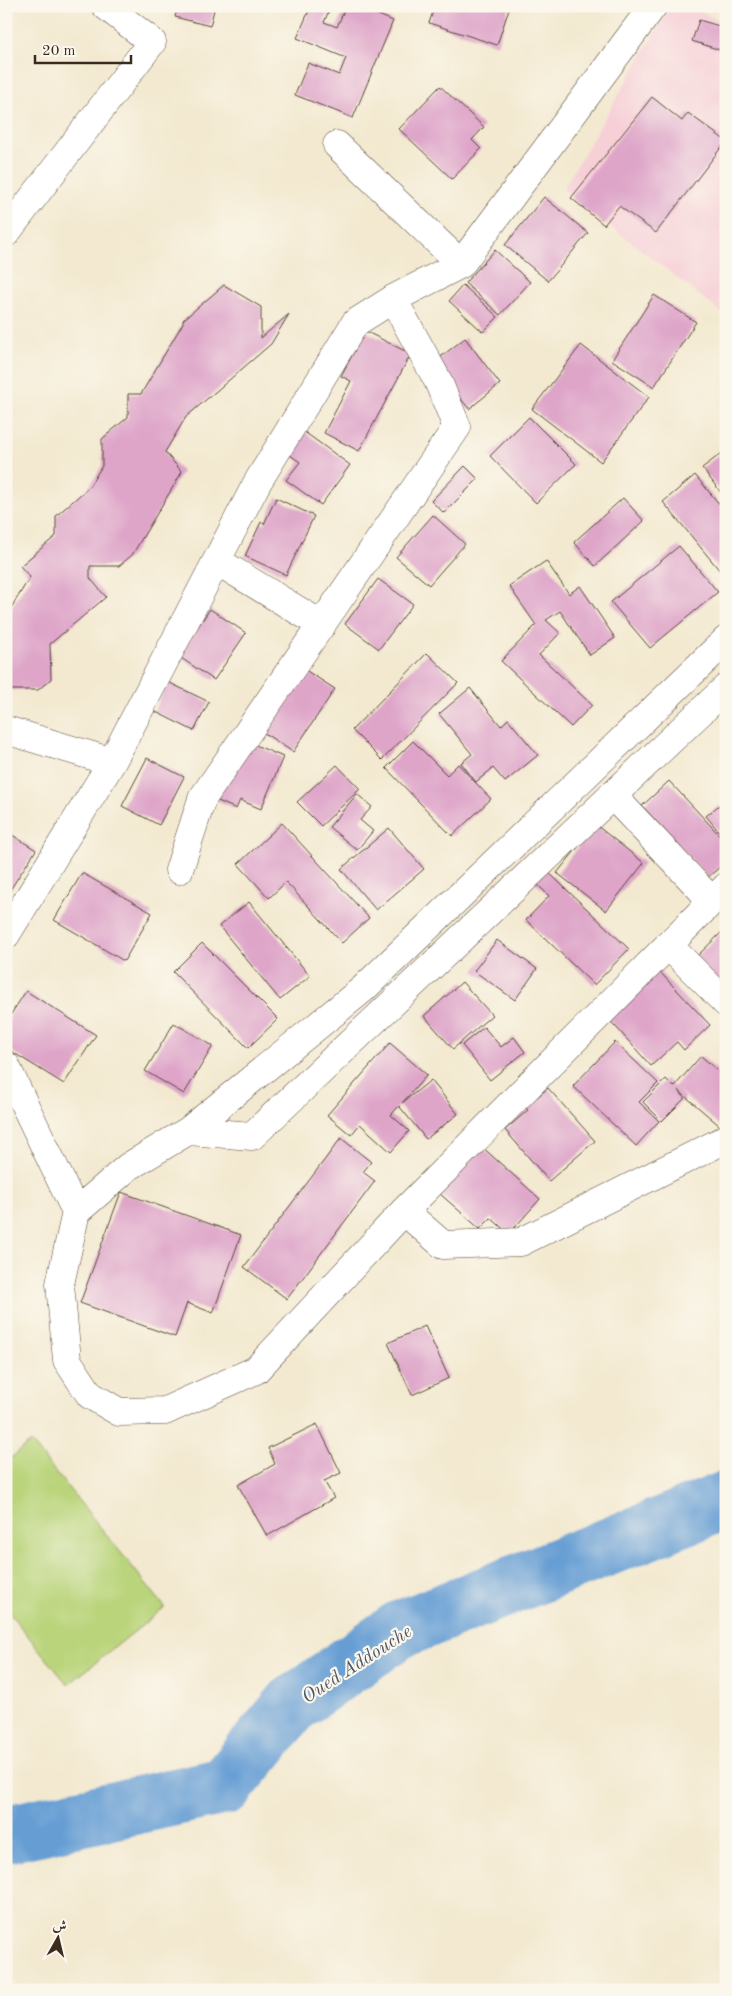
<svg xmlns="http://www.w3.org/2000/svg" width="732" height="1996" font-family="'Old Standard TT',Amiri,serif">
<rect width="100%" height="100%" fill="#fbf7ec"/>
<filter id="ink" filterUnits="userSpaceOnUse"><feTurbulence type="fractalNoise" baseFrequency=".02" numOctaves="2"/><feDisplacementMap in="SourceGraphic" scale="10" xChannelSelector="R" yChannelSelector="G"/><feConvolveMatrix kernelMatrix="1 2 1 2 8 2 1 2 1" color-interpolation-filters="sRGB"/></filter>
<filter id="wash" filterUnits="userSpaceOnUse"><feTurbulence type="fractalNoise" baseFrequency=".0096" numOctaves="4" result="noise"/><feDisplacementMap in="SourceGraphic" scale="20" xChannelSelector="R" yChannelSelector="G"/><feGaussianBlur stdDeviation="1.12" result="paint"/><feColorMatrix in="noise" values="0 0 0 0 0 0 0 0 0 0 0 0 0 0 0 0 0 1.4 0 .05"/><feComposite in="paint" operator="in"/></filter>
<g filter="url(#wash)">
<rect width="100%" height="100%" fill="#f3e9d0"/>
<path fill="#f6cfd7" d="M671 6H690L726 24V316L563 189Z"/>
<path fill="#b9d47a" stroke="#7a7f4c" d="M31 1442 165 1607 68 1685 6 1609V1462Z"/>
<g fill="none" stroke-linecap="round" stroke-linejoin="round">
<path stroke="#669ed4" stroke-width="58" d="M6 1834 225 1786 293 1704 399 1630 726 1500"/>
</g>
<g id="blocks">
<path fill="#dea5c9" d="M178 6H215L210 26 175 17Z
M311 6H331L324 22 337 27 346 6H357L393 21 353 118 295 95 308 63 339 75 346 58 297 38Z
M435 6H510L497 45 429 23Z
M699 20 726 28 720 50 692 41Z
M440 86 484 127 472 140 481 149 452 179 399 129Z
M652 97 682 121 688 113 726 141 656 233 619 206 604 225 571 198Z
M544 197 588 233 548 281 505 245Z
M495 250 530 282 500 315 465 283Z
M224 285 261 307V338L289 314 271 344 186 417 165 452 182 472 132 555 119 566H90V578L106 597 50 644 51 679 38 690H7L6 616 30 577 20 566 56 536V516L89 487 102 466V439L128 417V394H141L183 323V320Z
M463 285 498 317 483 332 449 301Z
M654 295 696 322 654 387 612 360Z
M365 331 411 354 359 451 324 433 351 381 341 376Z
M465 338 500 384 469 409 433 363Z
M581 345 649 397 601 462 532 409Z
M529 417 576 464 536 503 490 456Z
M299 428 350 465 321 505 286 480 300 462 283 450Z
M726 450V499L702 468Z
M465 466 478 479 444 513 431 501Z
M695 475 726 512V578L663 502Z
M276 498 314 516 286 575 245 556 261 522 264 524Z
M623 498 644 521 595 566 574 542Z
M433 515 465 544 429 585 396 557Z
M679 546 718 592 650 648 611 602Z
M546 561 569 594 580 586 615 638 590 655 560 611 546 620 560 633 539 655 592 705 571 727 501 661 536 625 509 586Z
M378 579 413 604 379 649 345 624Z
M210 609 246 633 214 680 178 656Z
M427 653 458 683 382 760 352 730Z
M299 666 335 689 293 752 258 729Z
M168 682 209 702 194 731 154 711Z
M470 688 501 726 508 719 538 755 505 782 493 768 476 782 461 763 472 754 439 714Z
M242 739 283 757 261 809 240 800 236 809 216 800Z
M413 741 447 775 458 764 491 799 452 836 386 768Z
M147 758 184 777 159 825 122 806Z
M337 765 360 789 321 826 297 802Z
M669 781 726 842V862L708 877 642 806Z
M357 794 372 807 360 820 373 831 357 850 329 827Z
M719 805 726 813V840L706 816Z
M282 823 369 918 342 943 286 882 269 898 238 864Z
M596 825 644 863 606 911 557 873Z
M389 828 424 869 376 910 341 869Z
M6 831 36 850 6 896Z
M544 868 629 949 594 985 526 920 549 896 533 880Z
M82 873 152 913 124 961 54 920Z
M249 902 310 976 280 1000 219 926Z
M726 928V994L690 963Z
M497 940 537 969 515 1000 474 971Z
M202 943 278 1019 248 1048 173 972Z
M657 969 710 1025 684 1050 677 1042 651 1066 606 1016Z
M462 982 492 1015 453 1049 424 1016Z
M26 991 96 1035 64 1084 6 1048V1022Z
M174 1023 213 1046 184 1094 145 1071Z
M484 1027 501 1047 514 1037 525 1052 490 1080 462 1045Z
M615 1042 658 1083 639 1102 659 1121 636 1146 573 1086Z
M390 1043 427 1075 402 1103 431 1080 458 1114 426 1139 399 1106 391 1115 409 1131 391 1152 360 1124 351 1135 327 1115Z
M701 1056 726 1078V1120L720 1126 678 1090 685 1098 662 1121 643 1102 666 1079 674 1087Z
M548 1088 595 1141 549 1181 505 1130 528 1110 525 1107Z
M341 1138 371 1162 363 1172 375 1181 287 1299 244 1267Z
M481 1146 540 1199 509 1234 491 1218 480 1229 439 1193Z
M121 1192 241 1235 213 1313 187 1303 175 1337 80 1303Z
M425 1326 449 1378 412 1395 388 1343Z
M317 1424 341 1473 324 1481 334 1498 267 1536 238 1485 275 1464 268 1448Z"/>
</g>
</g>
<g filter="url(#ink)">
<use href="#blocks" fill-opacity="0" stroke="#574739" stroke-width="1"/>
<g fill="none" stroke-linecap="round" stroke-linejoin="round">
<g stroke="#574739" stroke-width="29">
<path id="minor" d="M337 145 461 264
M6 233 152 42 106 6
M217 561 322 625
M6 730 112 762
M612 795 712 901
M179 870 202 799 457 427 438 381 393 299
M726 887 404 1211 443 1245 521 1242 726 1139
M6 935 112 762 257 483 355 323 393 299 461 264 653 6
M668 945 726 1003
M6 1066 76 1212 60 1284 67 1360 90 1395 119 1412 165 1411 256 1370 404 1211
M188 1131 252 1136 726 688
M76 1212 128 1167 188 1131 363 989 726 640"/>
</g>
<use href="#minor" stroke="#fff" stroke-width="28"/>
</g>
</g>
<g text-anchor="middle" stroke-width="4.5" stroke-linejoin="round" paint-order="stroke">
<g font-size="19" font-style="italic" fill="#4c5867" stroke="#fbf7ec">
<text transform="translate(356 1663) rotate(-33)" y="7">Oued Addouche</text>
</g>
</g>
<rect width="732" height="1996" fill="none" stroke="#fbf7ec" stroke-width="25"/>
<g transform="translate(58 1938) rotate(8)" stroke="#fbf7ec" stroke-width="4" paint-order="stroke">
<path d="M0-4L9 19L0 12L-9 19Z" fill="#3b2a1e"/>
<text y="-8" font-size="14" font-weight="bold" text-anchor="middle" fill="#3b2a1e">ش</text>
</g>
<path d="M35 55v8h96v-8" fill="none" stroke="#3b2a1e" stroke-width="2.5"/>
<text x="42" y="55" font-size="15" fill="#3b2a1e" stroke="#fbf7ec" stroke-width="4" paint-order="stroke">20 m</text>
</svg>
